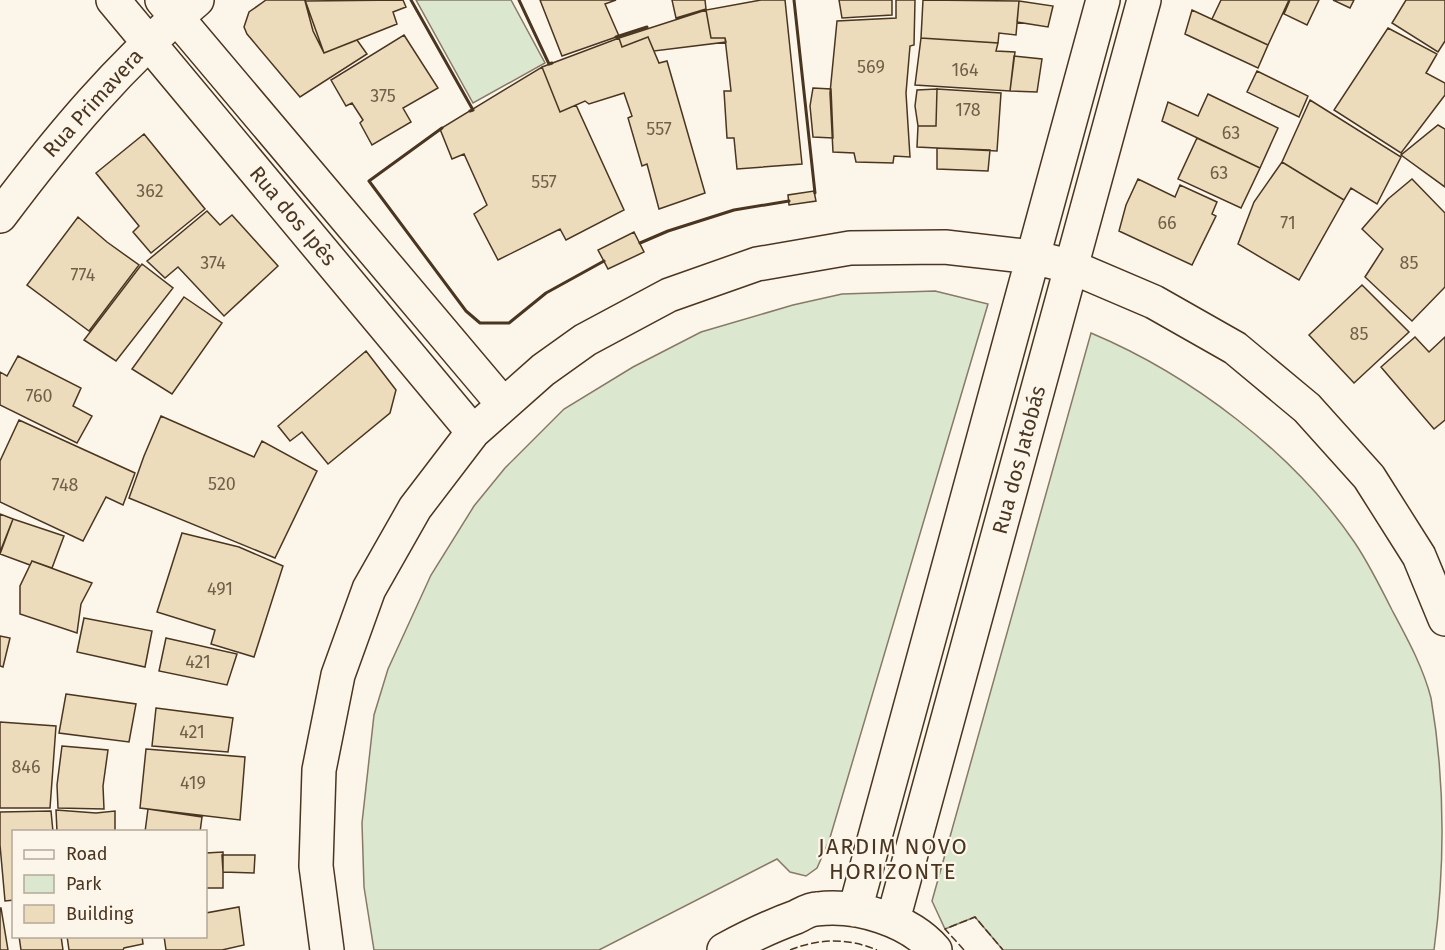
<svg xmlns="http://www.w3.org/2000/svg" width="1445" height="950" font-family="'Fira Sans',sans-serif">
<rect width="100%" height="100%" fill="#fbf6e9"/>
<path fill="#dce7d0" stroke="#887966" stroke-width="1.5" d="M416 0H511L545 63 473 103Z
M935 291 988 304 829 841 817 868 806 876 790 872 777 859 599 950H374L364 887 362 823 374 715 388 669 431 575 474 506 505 468 564 409 633 367 701 332 793 305 842 294Z
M1091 333C1191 375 1294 453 1355 543 1369 564 1381 588 1392 610 1407 638 1423 667 1431 698 1445 780 1445 867 1434 950H1003L975 917 945 929 932 901Z"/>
<path fill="#ecdcbc" stroke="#4a3520" stroke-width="1.5" d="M266 0H305L324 53 357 40 367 54 300 97 247 34 244 27 249 12Z
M403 0 406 7 393 12 397 24 324 53 313 31 305 1Z
M540 0H616L605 4 619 36 562 56Z
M672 0H705L706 9 676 18Z
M761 0H785L802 164 737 169 734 138H727L724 91H731L725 38H711L706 10Z
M839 0H892V15L842 18Z
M896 0H915L914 45 910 46 906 93 910 157 894 156 893 163 856 162 854 153 833 152 830 93 837 21 896 18Z
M923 0 1019 1 1016 35 999 33 998 43 921 38Z
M1221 0H1289L1268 45 1212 19Z
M1290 0H1319L1307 25 1284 14Z
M1333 0H1354L1350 8Z
M1406 0H1445V41L1438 52 1392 23Z
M1019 1 1053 6 1048 27 1017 22Z
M706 10 711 38H725L726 42 654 51 648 37 622 47 619 38Z
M1192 10 1268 45 1258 68 1185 34Z
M1388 28 1437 54 1426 73 1445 83V95L1401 153 1334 110Z
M404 35 438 88 403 108 411 122 372 145 360 123 363 120 352 103 346 106 331 80Z
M648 37 659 63 667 61 705 193 659 209 647 164 642 166 628 118 632 116 624 93 589 104 585 101 560 112 542 67 619 38 622 47Z
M921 38 998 43 996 51 1015 52 1010 91 915 85Z
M1014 56 1042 59 1037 92 1010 91Z
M542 67 560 112 576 105 624 210 566 240 560 229 498 260 474 214 487 205 464 154 452 159 440 129Z
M1257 71 1308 96 1299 117 1247 92Z
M813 88 831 89 833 138 813 137 810 106Z
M937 89 1001 93 997 151 917 147 918 126H936Z
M937 89 936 126H918L915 106 917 90Z
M1208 94 1278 128 1260 168 1162 121 1168 102 1198 116Z
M1310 100 1401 157 1377 204 1351 188 1344 200 1282 162Z
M1438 125 1445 129V187L1401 155Z
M144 134 205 209 151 253 133 232 139 226 96 173Z
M1197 138 1260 168 1241 208 1178 179Z
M937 148 990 150 988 171 937 169Z
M1282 162 1344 200 1299 280 1238 244 1254 202Z
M1138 179 1175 197 1180 185 1217 202 1212 214 1216 216 1192 265 1119 231 1126 205Z
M1412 179 1445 213V287L1412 321 1365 277 1383 249 1362 229 1388 199Z
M814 191 816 201 789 205 788 195Z
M207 211 220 225 232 215 278 266 224 316 178 267 165 278 147 261Z
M78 217 107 242 139 265 89 331 27 285Z
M634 232 644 252 608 269 598 250Z
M142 264 173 288 116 361 84 340Z
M1362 285 1409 332 1354 383 1309 335Z
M184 297 222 323 172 394 132 369Z
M1415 337 1429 352 1445 337V420L1434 429 1381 367Z
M366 351 396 390 390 413 328 464 302 432 290 441 278 426Z
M18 356 81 388 73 406 92 416 77 443 0 405V372L7 376Z
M161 416 254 457 262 441 317 471 275 558 129 498 144 456Z
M19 420 135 473 123 505 106 497 83 541 0 502V461Z
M0 514 13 519 0 552Z
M13 519 64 536 52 568 32 561 30 565 0 554Z
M182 533 239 547 283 566 254 657 211 644 215 630 157 612Z
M32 561 92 583 81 604 77 633 20 614V586Z
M84 618 152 631 145 667 77 652Z
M0 636 10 638 3 667 0 666Z
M166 638 237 654 227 685 159 671Z
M66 694 136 704 129 742 59 733Z
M156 708 233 718 228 752 152 746Z
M0 722 56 726 50 808H0Z
M62 746 108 750 103 786 104 809 58 808 57 785Z
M146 749 245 757 240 820 140 808Z
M148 809 202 817 200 832H145Z
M56 810 96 813 115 811V832H57Z
M51 811 53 832H14V900L5 901 0 845V812Z
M223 852V888H206V853Z
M222 855H255L254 873 223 872Z
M239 907 244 945 222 950H166L164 936H206V913Z
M0 908H1L8 950H0Z
M19 936H61L63 950H21Z
M67 936H142L143 944 124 948 123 950H69Z"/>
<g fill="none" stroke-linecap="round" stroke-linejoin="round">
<g stroke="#4a3520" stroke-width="36">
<path id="minor" d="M113 0 473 432
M162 0 503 404
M0 216C59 137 121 63 197 0
M855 910 1103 0
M893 920 1144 0
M327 950 316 866 319 770 338 675 369 589 415 508 473 432 543 370 585 340 669 295 757 264 850 248 945 247 1033 257 1072 267 1154 302 1235 348 1307 408 1369 477 1419 556 1445 619
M724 950C748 937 771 926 796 917 802 914 810 909 817 909 857 904 909 920 935 950"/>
</g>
<use href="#minor" stroke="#fbf6e9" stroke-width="33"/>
<path stroke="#4a3520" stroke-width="1.5" stroke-dasharray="8 3" stroke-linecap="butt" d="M790 950C820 938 848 938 877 950
M964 950 945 929 975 917 1003 950"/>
<path stroke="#4a3520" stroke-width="3" d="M411 0 473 110 470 111
M519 0 549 64 552 63
M794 0 815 193
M616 37 647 27
M442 128 369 181 466 311 480 323H509L546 293 604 261
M640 243 668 231 734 210 789 201"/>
</g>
<g text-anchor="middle" stroke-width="4.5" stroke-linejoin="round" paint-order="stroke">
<g font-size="18" fill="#725f47">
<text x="871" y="73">569</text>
<text x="965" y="76">164</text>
<text x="383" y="102">375</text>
<text x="968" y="116">178</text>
<text x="659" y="135">557</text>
<text x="1231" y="139">63</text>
<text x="1219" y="179">63</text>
<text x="544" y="188">557</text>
<text x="150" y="197">362</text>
<text x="1167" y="229">66</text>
<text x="1288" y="229">71</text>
<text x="213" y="269">374</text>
<text x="1409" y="269">85</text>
<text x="83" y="281">774</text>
<text x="1359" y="340">85</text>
<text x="39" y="402">760</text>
<text x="222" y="490">520</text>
<text x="65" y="491">748</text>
<text x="220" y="595">491</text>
<text x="198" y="668">421</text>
<text x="192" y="738">421</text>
<text x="26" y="773">846</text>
<text x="193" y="789">419</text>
</g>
<g font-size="21" fill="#4a3520" stroke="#fbf6e9">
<text transform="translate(93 103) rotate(-48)" y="7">Rua Primavera</text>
<text transform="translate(293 216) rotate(50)" y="7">Rua dos Ipês</text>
<text transform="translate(1019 460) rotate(-75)" y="7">Rua dos Jatobás</text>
</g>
<g font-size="22" letter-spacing="1.5" fill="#4a3520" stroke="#fbf6e9">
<text x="893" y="854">JARDIM NOVO<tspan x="893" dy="25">HORIZONTE</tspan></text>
</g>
</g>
<rect x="12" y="830" width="195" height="108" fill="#fbf6e9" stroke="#b4a999" stroke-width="1.5"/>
<rect x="24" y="850" width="30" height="9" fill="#fbf6e9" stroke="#b4a999" stroke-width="1.5"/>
<text x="66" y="860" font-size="18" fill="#4a3520">Road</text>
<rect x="24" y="875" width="30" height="18" fill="#dce7d0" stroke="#b4a999" stroke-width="1.5"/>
<text x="66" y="890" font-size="18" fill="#4a3520">Park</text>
<rect x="24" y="905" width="30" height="18" fill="#ecdcbc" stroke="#b4a999" stroke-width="1.5"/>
<text x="66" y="920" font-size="18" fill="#4a3520">Building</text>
</svg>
